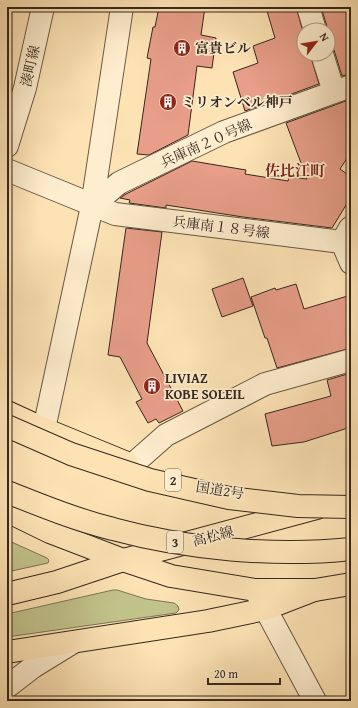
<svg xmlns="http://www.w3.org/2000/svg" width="358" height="708" font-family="'Gentium Book Plus','Noto Serif JP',serif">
<rect width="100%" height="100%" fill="#fde3b4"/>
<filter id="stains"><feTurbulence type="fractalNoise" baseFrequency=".005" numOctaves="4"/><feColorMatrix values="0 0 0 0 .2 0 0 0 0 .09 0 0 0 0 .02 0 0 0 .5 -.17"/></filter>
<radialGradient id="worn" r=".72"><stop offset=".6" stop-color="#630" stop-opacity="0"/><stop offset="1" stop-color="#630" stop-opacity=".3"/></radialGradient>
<path fill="#c2c38b" stroke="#7c7555" d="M7 540 47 558 49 560 48 563 7 572Z
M113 590H117L146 599 174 603 178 606 179 610 176 613 7 637V614Z"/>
<path fill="#e89e89" stroke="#35271f" d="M159 7H205L201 35 216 38 212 68 197 66 188 135 149 155 137 154 151 59 147 58 153 27H155Z
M280 7H296L304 35V54H310L319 84 245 111 233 72 258 63 253 46 275 38 267 11Z
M321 7H347L351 19V74L342 76 334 50 328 43V30Z
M351 99V152L340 169 351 177V197L332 228 243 217 166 205V208L129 203 130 200 120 198 126 194 192 161 246 170 245 174 288 181 289 177 307 179 286 123Z
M126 228 162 232 147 343 183 411 159 423 156 419 148 423 136 402 142 399 120 357 108 355Z
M243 278 253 306 222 317 212 289Z
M296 284 304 309 351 295V348L277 368 267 338H265L251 297 275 288 276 290Z
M351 373V427L304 442 272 446 265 414 331 396 327 380Z"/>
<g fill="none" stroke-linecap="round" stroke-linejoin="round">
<g stroke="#675644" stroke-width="24">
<path id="minor" d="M308 7 315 30
M322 54 334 92
M7 146 25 88 43 7
M7 170 115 214 342 242 351 238
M92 206 119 183 224 132 351 86
M350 228 342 242 351 263
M44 429 92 206 122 7
M132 465 166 435 265 384 351 360
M257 593 315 701
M7 687 33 667 72 643"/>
</g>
<g stroke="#35271f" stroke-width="24">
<path id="major" d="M7 594 57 582 123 560 317 508
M7 652 208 621 265 609 314 590"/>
</g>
<g stroke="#35271f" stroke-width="24">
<path id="highway" d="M7 412 44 429 127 463
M7 511 50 532 123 560 171 576 255 590H315L351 584"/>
</g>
<use href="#minor" stroke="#feedce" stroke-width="22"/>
<use href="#major" stroke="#fde3b4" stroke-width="22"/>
<use href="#highway" stroke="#fde3b4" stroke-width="22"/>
<g stroke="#35271f" stroke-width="24" stroke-linecap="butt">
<path id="highway-bridge" d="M7 426 71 454 150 480 229 498 298 506 351 507
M7 492C42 506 77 520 113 529 186 549 276 557 351 549"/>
</g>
<use href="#highway-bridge" stroke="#fde3b4" stroke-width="22"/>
</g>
<defs>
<g id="building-disc" transform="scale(0.9)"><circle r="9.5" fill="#8f2418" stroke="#feedce"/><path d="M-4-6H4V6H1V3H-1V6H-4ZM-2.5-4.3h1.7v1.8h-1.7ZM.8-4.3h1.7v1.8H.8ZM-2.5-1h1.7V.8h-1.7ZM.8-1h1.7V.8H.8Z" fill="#fff"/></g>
</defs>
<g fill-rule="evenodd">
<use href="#building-disc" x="182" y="48"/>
<use href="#building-disc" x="168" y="102"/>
<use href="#building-disc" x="152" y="386"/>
</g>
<g text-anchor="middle" stroke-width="3.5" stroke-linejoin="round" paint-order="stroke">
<g fill="#feedce" stroke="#716254" stroke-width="1">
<rect x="165" y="469" width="16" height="22" rx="3"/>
<rect x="167" y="531" width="16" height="22" rx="3"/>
</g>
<g font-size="13" font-weight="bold" fill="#35271f">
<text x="173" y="485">2</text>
<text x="175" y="547">3</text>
</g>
<g font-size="14" font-weight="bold" fill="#35271f" stroke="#feedce" text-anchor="start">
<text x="195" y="53">富貴ビル</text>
<text x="181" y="107">ミリオンベル神戸</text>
<text x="165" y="383">LIVIAZ<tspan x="165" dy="16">KOBE SOLEIL</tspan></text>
</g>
<g font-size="14" fill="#35271f" stroke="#feedce">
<text transform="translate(30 66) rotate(-77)" y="5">湊町線</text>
<text transform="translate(206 143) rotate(-24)" y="5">兵庫南２０号線</text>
<text transform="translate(221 227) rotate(7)" y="5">兵庫南１８号線</text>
<text transform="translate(220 490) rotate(9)" y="5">国道2号</text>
<text transform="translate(213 536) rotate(-15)" y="5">高松線</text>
</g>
<g font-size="15" font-weight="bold" fill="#7a1f14" stroke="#feedce">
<text x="295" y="176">佐比江町</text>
</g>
</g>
<rect width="358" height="708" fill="none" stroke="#fde3b4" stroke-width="24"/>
<rect x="8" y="8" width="342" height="692" fill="none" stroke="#35271f" stroke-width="2"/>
<rect x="12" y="12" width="334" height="684" fill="none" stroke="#35271f"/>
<g transform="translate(316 42) rotate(59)"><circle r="19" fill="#feedce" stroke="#ae9e88"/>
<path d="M0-3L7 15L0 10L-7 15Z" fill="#8f2418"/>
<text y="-6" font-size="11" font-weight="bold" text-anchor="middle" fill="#35271f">N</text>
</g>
<path d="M208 678v6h72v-6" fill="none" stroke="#35271f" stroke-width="2"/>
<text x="214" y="678" font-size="12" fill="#35271f" stroke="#feedce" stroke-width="3" paint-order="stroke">20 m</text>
<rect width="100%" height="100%" filter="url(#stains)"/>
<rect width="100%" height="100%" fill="url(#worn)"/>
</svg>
